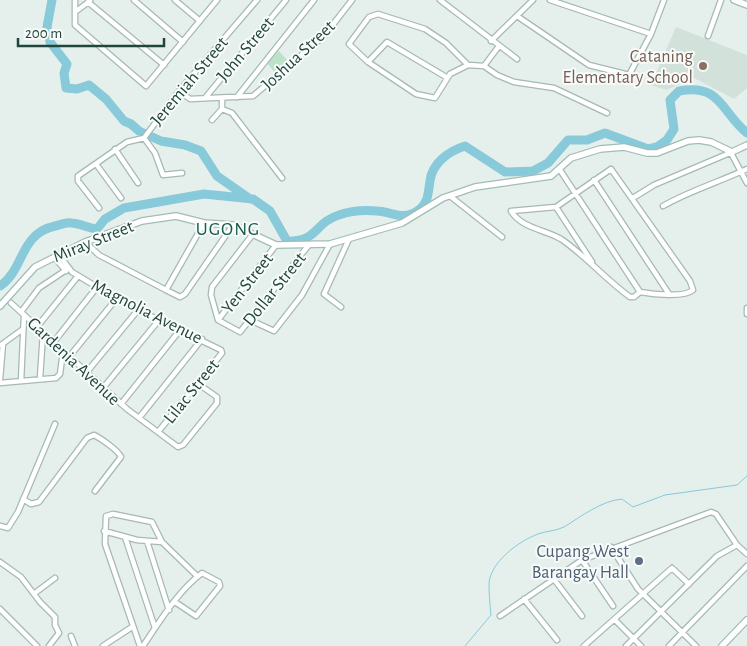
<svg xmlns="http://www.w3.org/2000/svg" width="747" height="646" font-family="'Alegreya Sans',sans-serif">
<rect width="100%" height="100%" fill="#e5f0ec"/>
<path fill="#d3e1db" d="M676 27 747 55V88L734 99 694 78 666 90 651 85Z"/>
<path fill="#bce3c8" d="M279 51 288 61 275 73 267 63Z"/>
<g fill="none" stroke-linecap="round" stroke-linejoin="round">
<path stroke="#88c9da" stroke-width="1" d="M465 646 491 615C490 605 489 594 489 584 490 562 519 541 538 534 546 531 556 531 564 527 582 516 601 501 622 499L633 507 665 495 737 485 747 476"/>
<path stroke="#88c9da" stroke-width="9" d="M52 0 47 27 50 42 67 64 64 73 66 88 77 89 89 85 106 99 124 121 131 124 139 131 161 141 185 145 201 151 217 176 250 199
M0 286C25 269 19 234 55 226 60 225 66 222 71 223 79 223 88 228 97 229L105 219 124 208 204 194 253 199 270 211 287 241C317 243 315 222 339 215 350 211 365 210 377 211 394 212 404 222 420 209 429 201 428 192 430 181 432 163 449 151 465 146L505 172 533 171 548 163 568 140H587L605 133 648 149 657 147 667 140 674 129 670 100 679 91C721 83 721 112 747 133"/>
<g stroke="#a6b9b4" stroke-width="7">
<path id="street" d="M75 0V25L146 86 217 0
M134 0 183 42
M175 0 200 21
M440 0 517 59
M550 0 651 34
M88 2 164 65
M75 12 90 1
M517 16 589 65 629 75 651 34 664 0
M708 36 721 0
M491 41 533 0
M368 62 387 42 446 77
M468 65 446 43 425 29 378 14 369 17 349 44 368 62 416 94 435 98 450 74 468 65 484 66 497 75 514 82 554 88 607 113
M484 66 499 46
M179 91 190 99 253 96 324 36 352 0
M237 97 314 0
M205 98 286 0
M222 109 232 113 282 178
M212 120 222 109V98
M115 149 138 183
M731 153 747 183
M96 164 121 198
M560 170 640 292C652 294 684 298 693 290L690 281 611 169 556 207 592 262
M182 173 163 175 155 153 144 138 179 91 257 0
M594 180 669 294
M450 196 502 237
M633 198 654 185 732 152
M663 206C689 191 719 182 747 169
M556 207 511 211C521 228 546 230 561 239 586 256 605 279 630 297H634L640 292
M99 208 78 181V176L127 142 144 138
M253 234 212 287 211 295 218 320 240 332 308 246
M85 242 99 255 166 290 204 223
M59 255 72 272 97 287 138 310 221 350 222 353 158 432
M54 257 66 271
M166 290 180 297 185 294 233 225
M11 303 127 409 178 447 183 445 217 403V397L197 383
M341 307 324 294 349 239
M747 308V314
M21 312 39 288 69 268
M218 320 276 245
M250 320 274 331 302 295 330 244
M37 327 78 276
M53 343 97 287
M1 345 23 329
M69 357 117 298
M86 373 138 310
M40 378 43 333
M0 379 3 344
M21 381 24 315
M0 383 56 378 60 374 63 351
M103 388 159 320
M121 404 180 330
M139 418 202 339
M23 499 31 504 39 502 87 438 94 435C100 438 118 450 121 457L95 491
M0 526 8 528 18 512 55 424
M104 531 137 540 162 542
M125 537 155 628
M147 541 169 610
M611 547 638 589 696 646
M582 560 613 606
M0 562 21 577 40 602 55 617V625L59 633 49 646
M553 578 582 616
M35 593 55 578
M524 599 557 640
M0 609 37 646
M500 616 582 560 711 512 716 514 737 545 747 554
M615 620 641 646
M71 636 75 646
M103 646 132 627
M140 646 105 544 106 516 113 514 152 522 162 542 197 576
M143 646C160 621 178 591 202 573L219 582 220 586 196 616 175 602
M584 646 672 568 689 584
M626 646 717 556 737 545
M669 646 747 566"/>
</g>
<g stroke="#a2bdb5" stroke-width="8">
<path id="secondary" d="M734 0 747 5
M0 306 35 267 85 242 142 221 176 216 204 223 233 225 276 245 330 244 402 223 443 198 475 187 551 176 571 158 600 149 624 147 647 153H657L688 141 699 140 711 142 732 152 747 145
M722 646 747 620"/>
</g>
<use href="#street" stroke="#fff" stroke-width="4.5"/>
<use href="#secondary" stroke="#fff" stroke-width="5.5"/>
</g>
<circle fill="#8d6e63" stroke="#f7fbf9" stroke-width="2" cx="703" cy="66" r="5"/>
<circle fill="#5c6f8a" stroke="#f7fbf9" stroke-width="2" cx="639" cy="561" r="5"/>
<g text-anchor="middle" stroke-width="4" stroke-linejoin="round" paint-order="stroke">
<g font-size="18" fill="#21453d" stroke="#f7fbf9">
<text transform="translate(245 49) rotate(-50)" y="6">John Street</text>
<text transform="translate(298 55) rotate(-43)" y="6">Joshua Street</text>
<text transform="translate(189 81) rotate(-50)" y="6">Jeremiah Street</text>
<text transform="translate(93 241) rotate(-22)" y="6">Miray Street</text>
<text transform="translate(247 283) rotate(-52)" y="6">Yen Street</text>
<text transform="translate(274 289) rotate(-51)" y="6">Dollar Street</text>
<text transform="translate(147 311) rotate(27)" y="6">Magnolia Avenue</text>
<text transform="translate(74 361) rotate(43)" y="6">Gardenia Avenue</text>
<text transform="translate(191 391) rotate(-51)" y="6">Lilac Street</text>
</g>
<g font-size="18" fill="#785e54" stroke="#f7fbf9" text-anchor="end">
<text x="693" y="62">Cataning<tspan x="693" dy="21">Elementary School</tspan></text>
</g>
<g font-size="18" fill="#4e5e75" stroke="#f7fbf9" text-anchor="end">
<text x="629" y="557">Cupang West<tspan x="629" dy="21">Barangay Hall</tspan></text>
</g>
<g font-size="19" letter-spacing="1" fill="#1a5a4d" stroke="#f7fbf9">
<text x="228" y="235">UGONG</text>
</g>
</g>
<path d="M18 38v8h146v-8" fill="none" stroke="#21453d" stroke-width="2.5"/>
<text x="25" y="38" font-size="15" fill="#21453d" stroke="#f7fbf9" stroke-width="4" paint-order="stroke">200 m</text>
</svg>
